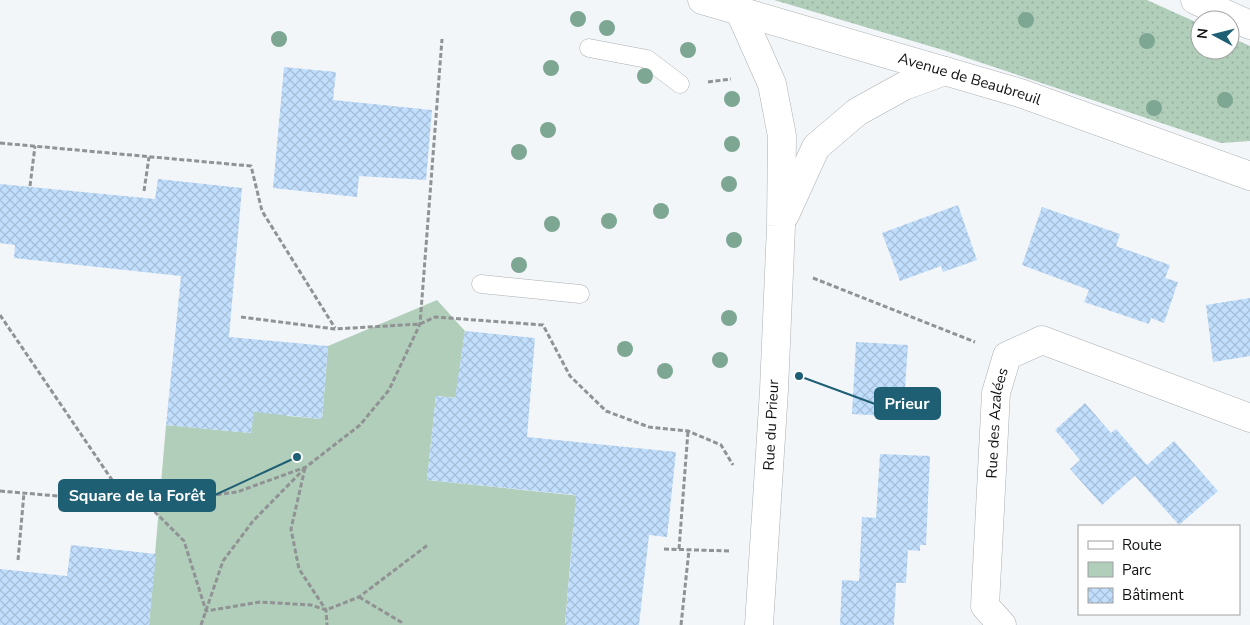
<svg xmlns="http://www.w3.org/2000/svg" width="1250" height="625" font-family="'Nunito Sans',sans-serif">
<defs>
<pattern id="grass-dots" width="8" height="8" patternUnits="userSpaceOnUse" patternTransform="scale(1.25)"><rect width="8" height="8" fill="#b1ceba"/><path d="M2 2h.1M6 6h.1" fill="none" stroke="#97b09f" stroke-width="1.8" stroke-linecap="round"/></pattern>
<pattern id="building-cross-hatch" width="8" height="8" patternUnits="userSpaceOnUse" patternTransform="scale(1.25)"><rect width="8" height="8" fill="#c1dffd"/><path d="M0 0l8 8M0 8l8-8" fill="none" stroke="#a5bed8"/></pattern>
</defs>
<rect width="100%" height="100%" fill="#f2f6f9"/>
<path fill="url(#grass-dots)" d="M774 0H1147L1200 24V50H1230V37L1250 46V141L1221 143 943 50Z"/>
<path fill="#b1ceba" d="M437 300 465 331 460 365 467 399 436 396 427 480 591 497 573 529 565 625H149L166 425 251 433 255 401 288 416 322 419 328 346Z"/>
<path fill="url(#building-cross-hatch)" d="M284 67 336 72 333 100 432 110 426 180 359 176 357 197 273 188Z
M158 179 242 188 229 337 328 346 322 419 254 412 251 433 166 425 181 276 14 258 15 245 0 243V184L155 199Z
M958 205 977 260 943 272 941 266 900 281 882 233Z
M1042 207 1120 234 1116 246 1170 265 1165 278 1178 282 1164 323 1151 318 1149 324 1084 302 1089 290 1022 265Z
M1250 298V356L1213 362 1206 305Z
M465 331 535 338 527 437 676 452 667 537 649 535 639 625H565L576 495 427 480 436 396 455 398Z
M856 342 908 345 903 417 852 414Z
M1085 403 1111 433 1116 429 1147 465 1174 441 1218 491 1179 525 1135 476 1139 472 1102 505 1070 469 1080 460 1055 430Z
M880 454 930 456 926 545H920V551L908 550 906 583H896L894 625H840L842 580 859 581 862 517 876 518Z
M71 545 156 554 149 625H0V569L67 576Z"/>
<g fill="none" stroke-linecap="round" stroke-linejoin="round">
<g stroke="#acafb3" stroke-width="19">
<path id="lane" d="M589 48 647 59 680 84
M481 284 580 294"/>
</g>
<g stroke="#acafb3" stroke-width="29">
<g id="street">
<path d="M740 12 772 84 782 136 781 226 774 390 759 625"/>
<path d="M785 215 816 147 857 112 904 86 945 71"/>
<path id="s1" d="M1002 625 985 606 996 393 1007 356 1042 340 1250 418"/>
</g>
</g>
<g stroke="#acafb3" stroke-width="29">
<g id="secondary">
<path id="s2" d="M702 0 1020 93 1250 176"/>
<path d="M1195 0 1250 25"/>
</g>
</g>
<path stroke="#909294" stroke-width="3" stroke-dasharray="5 2.5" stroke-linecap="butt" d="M708 82 731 79
M0 143 251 166 262 211 335 328
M30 186 35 146
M144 191 149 157
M813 278 975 342
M0 315 127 502 155 512 184 541 206 611 260 602 311 605 326 610 359 597 429 544
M241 317 335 329 420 324 435 317 543 325 570 376 606 411 649 427 688 431 721 445 733 465
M305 468 291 529 299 569 326 610 327 625
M0 491 127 502 184 499 237 492 306 467 360 425 389 390 420 324 442 39
M664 549 729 551
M679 549 688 431
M18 560 24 493
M359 597 401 622 402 625
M201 625 223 561 253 521 304 469
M681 625 689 550"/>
<use href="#lane" stroke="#fff" stroke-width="18"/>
<use href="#street" stroke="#fff" stroke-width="28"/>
<use href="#secondary" stroke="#fff" stroke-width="28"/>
</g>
<g fill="#7da793">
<circle cx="578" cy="19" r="8"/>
<circle cx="1026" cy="20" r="8"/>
<circle cx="607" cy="28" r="8"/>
<circle cx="279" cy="39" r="8"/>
<circle cx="1147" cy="41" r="8"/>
<circle cx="688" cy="50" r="8"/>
<circle cx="551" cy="68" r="8"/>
<circle cx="645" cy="76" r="8"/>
<circle cx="732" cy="99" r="8"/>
<circle cx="1225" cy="100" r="8"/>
<circle cx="1154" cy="108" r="8"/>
<circle cx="548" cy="130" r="8"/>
<circle cx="732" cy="144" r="8"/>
<circle cx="519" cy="152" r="8"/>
<circle cx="729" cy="184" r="8"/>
<circle cx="661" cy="211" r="8"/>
<circle cx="609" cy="221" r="8"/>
<circle cx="552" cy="224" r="8"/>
<circle cx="734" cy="240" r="8"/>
<circle cx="519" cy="265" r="8"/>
<circle cx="729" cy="318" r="8"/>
<circle cx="625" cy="349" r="8"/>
<circle cx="720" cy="360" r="8"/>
<circle cx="665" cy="371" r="8"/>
</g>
<g text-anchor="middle" stroke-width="4.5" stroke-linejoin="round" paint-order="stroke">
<g font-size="15" fill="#101112" stroke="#fff">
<text dy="5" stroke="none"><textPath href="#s2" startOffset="279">Avenue de Beaubreuil</textPath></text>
<text dy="5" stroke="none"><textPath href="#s1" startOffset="209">Rue des Azalées</textPath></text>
<text transform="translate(771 425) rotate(-87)" y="5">Rue du Prieur</text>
</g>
</g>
<path fill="none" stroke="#1f5f74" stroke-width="2" d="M799 376L875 404M297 457L215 495"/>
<g fill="#1f5f74" stroke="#fff" stroke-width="2">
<circle cx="799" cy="376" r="5"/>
<circle cx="297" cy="457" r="5"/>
</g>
<g fill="#1f5f74" stroke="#1f5f74" stroke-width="2">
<rect x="875" y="388" width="65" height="31" rx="5"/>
<rect x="59" y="480" width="156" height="31" rx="5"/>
</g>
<g font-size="16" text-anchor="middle" font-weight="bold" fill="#fff">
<text x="907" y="409">Prieur</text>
<text x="137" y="501">Square de la Forêt</text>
</g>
<rect x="1078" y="525" width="162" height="90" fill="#ffffff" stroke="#9fa0a0"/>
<rect x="1088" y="541" width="25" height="8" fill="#ffffff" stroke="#9fa0a0"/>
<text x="1122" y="550" font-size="15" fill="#101112">Route</text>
<rect x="1088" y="562" width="25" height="15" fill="#b1ceba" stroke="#9fa0a0"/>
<text x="1122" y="575" font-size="15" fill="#101112">Parc</text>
<rect x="1088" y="588" width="25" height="15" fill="url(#building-cross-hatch)" stroke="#9fa0a0"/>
<text x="1122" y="600" font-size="15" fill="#101112">Bâtiment</text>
<g transform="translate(1215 35) rotate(277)"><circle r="24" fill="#ffffff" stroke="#9fa0a0"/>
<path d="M0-4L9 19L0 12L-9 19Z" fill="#1f5f74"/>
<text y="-8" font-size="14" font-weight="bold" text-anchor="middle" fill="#101112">N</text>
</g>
</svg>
